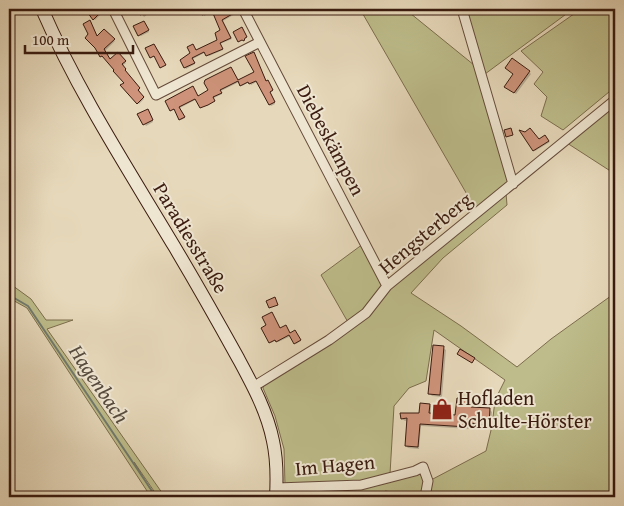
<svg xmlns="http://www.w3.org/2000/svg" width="624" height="506" font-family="'Gentium Book Plus',serif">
<rect width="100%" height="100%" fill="#e6d8ba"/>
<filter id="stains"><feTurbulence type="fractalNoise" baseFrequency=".004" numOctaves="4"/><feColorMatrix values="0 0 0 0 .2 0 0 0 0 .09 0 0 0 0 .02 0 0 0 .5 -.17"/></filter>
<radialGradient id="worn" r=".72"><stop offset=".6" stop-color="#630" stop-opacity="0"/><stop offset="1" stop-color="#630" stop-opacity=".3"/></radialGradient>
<path fill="#bdbc8a" stroke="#7c6c4c" d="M360 9H405L474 65 509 183 476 210Z
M465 9H573L485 74Z
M581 9H615V87L563 130 541 116 547 97 534 84 543 72 521 51Z
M615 103V174L567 143Z
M506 193 507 205 443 258 411 293 461 326 517 367 551 339 615 293V497H428L431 480 486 451 492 426 495 400 505 380 434 330 426 381 409 388 394 406 390 474 362 482 285 485 284 449 275 416 263 388 264 384 330 342 391 287Z
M363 244 386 286 366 312 349 324 321 275Z
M9 283 31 299 46 320H73L47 329 165 497H158L134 462 155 497H151L27 308 9 298Z
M419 474C427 479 423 488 422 496L385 491 384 497H335L336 488 379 485Z"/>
<path fill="#0003" d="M86 9H101V14L95 20Z
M126 9H145L148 14 144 17 139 10 130 15Z
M201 9H219L220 11 224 9H232L235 14 223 21 232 39 220 44 223 50 209 56 206 52 193 59 195 64 186 69 181 60 219 40 222 31 213 11 204 16Z
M91 23 98 37 104 30 115 41 105 51 110 61 118 54 126 63 122 66 126 71 125 72 140 90 138 91 144 99 139 104 122 85 126 83 104 57H101L90 35Z
M145 24 149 32 141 36 139 35Z
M254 55 267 82 273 91 270 93 275 104 271 106 270 105 258 81 251 85 249 82 242 86 239 82 221 91 222 94 214 98 197 99 180 108 185 118 181 120 176 110H171L210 91 232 70 238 81 255 73Z
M529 72 531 74 516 94 508 88 514 74Z
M149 112 153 122 146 126 139 115Z
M545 136 550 142 535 151 534 150 539 141Z
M280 329 290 334 296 333 301 341 296 344 291 336 278 342 276 340 271 343 270 342Z
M443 348 446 350 442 397 432 396 430 394Z
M471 401 473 403 472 408 490 410 492 412 491 427 471 425 470 429 421 426 419 449 408 448 406 446 408 420 405 421 402 419 420 415 430 405 432 407 431 414 457 417Z"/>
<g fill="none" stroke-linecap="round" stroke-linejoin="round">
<path stroke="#717a6e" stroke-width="2" d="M9 295 28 306 156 497"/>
</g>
<path fill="#ce937a" stroke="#3a1b0f" d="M85 9H98L101 12 93 20Z
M137 9H153L140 15Z
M199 9H232L234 13 222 20 231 38 220 43 223 49 206 56 204 52 192 58 195 63 184 68 180 60 190 53 187 47 193 44 196 50 217 40 215 33 220 30 212 11 202 15Z
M90 20 97 36 104 29 115 39 104 49 110 59 118 52 126 61 122 64 126 69 125 70 140 88 138 90 144 97 137 104 120 85 124 83 113 71 114 70 102 56 100 57 95 48 85 38 88 34 83 24Z
M144 21 149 30 138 36 133 26Z
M242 27 247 37 245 38 244 41 242 40 238 42 233 32Z
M154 44 166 65 160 68 154 56 150 58 145 48Z
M254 52 266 81 268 80 273 90 270 92 275 102 269 105 256 81 249 84 248 82 240 86 238 81 220 90 222 93 213 97 215 101 208 105 200 108 195 99 179 107 185 117 179 120 174 109 170 111 165 101 193 86 198 96 208 90 204 83 205 80 231 67 238 80 254 72 245 56Z
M512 58 530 71 514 93 504 87 513 74 505 68Z
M148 109 153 120 143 125 137 114Z
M511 128 513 135 506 137 504 130Z
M530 128 539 139 545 135 549 141 533 151 519 130 525 132Z
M275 297 278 305 269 308 266 301Z
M272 312 280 328 286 325 290 333 295 330 301 340 294 344 289 335 276 342 275 340 269 343 261 328 266 325 262 317Z
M433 345 444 346 440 395 428 394Z
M460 349 475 358 472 363 457 354Z
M457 398 471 400V407L490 408 489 425 469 423 468 427 420 424 418 447 405 446 407 418 401 419 400 413H419L420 403 430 404 429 413 455 415Z"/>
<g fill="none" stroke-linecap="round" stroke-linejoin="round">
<g stroke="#654a3a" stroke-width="11">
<path id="minor" d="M113 9 156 95 260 42
M243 9 387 286
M462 9 513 184
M253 387 329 340 366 313 387 286 615 100
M277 488 361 485 415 471 423 467 428 481 425 497"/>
</g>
<g stroke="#3a1b0f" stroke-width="14">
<path id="secondary" d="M42 9C78 92 128 169 174 246 196 283 217 320 238 358 252 384 267 411 273 441 277 459 277 479 276 497"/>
</g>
<use href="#minor" stroke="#efe6d2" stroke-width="9"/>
<use href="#secondary" stroke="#efe6d2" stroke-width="12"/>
</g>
<defs>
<g id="shop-bare" transform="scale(1.725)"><path d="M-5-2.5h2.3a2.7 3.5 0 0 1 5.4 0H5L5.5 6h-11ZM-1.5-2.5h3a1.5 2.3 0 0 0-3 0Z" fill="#8f2418" stroke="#efe6d2" stroke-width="2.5" paint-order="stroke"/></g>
</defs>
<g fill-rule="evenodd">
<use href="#shop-bare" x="442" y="409"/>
</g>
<g text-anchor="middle" stroke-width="4" stroke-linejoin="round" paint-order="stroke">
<g font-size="20" fill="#3a1b0f" stroke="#efe6d2">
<text transform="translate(331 140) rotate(62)" y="7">Diebeskämpen</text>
<text transform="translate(425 233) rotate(-40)" y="7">Hengsterberg</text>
<text transform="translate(191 238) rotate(59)" y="7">Paradiesstraße</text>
<text transform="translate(335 465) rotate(-5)" y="7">Im Hagen</text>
</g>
<g font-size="20" fill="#3a1b0f" stroke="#efe6d2" text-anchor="start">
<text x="458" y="405">Hofladen<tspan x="458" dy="23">Schulte-Hörster</tspan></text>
</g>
<g font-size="21" font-style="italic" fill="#564b3e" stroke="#efe6d2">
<text transform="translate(99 384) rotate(56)" y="7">Hagenbach</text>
</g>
</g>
<rect width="624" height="506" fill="none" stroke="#e6d8ba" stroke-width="30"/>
<rect x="10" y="10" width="604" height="486" fill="none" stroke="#3a1b0f" stroke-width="2.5"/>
<rect x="15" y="15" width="594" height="476" fill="none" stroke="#3a1b0f"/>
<path d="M25 45v8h108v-8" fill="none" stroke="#3a1b0f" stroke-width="2.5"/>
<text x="32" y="45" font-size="15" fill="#3a1b0f" stroke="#efe6d2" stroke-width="4" paint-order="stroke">100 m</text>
<rect width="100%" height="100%" filter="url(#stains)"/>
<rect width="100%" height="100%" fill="url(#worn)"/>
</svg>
